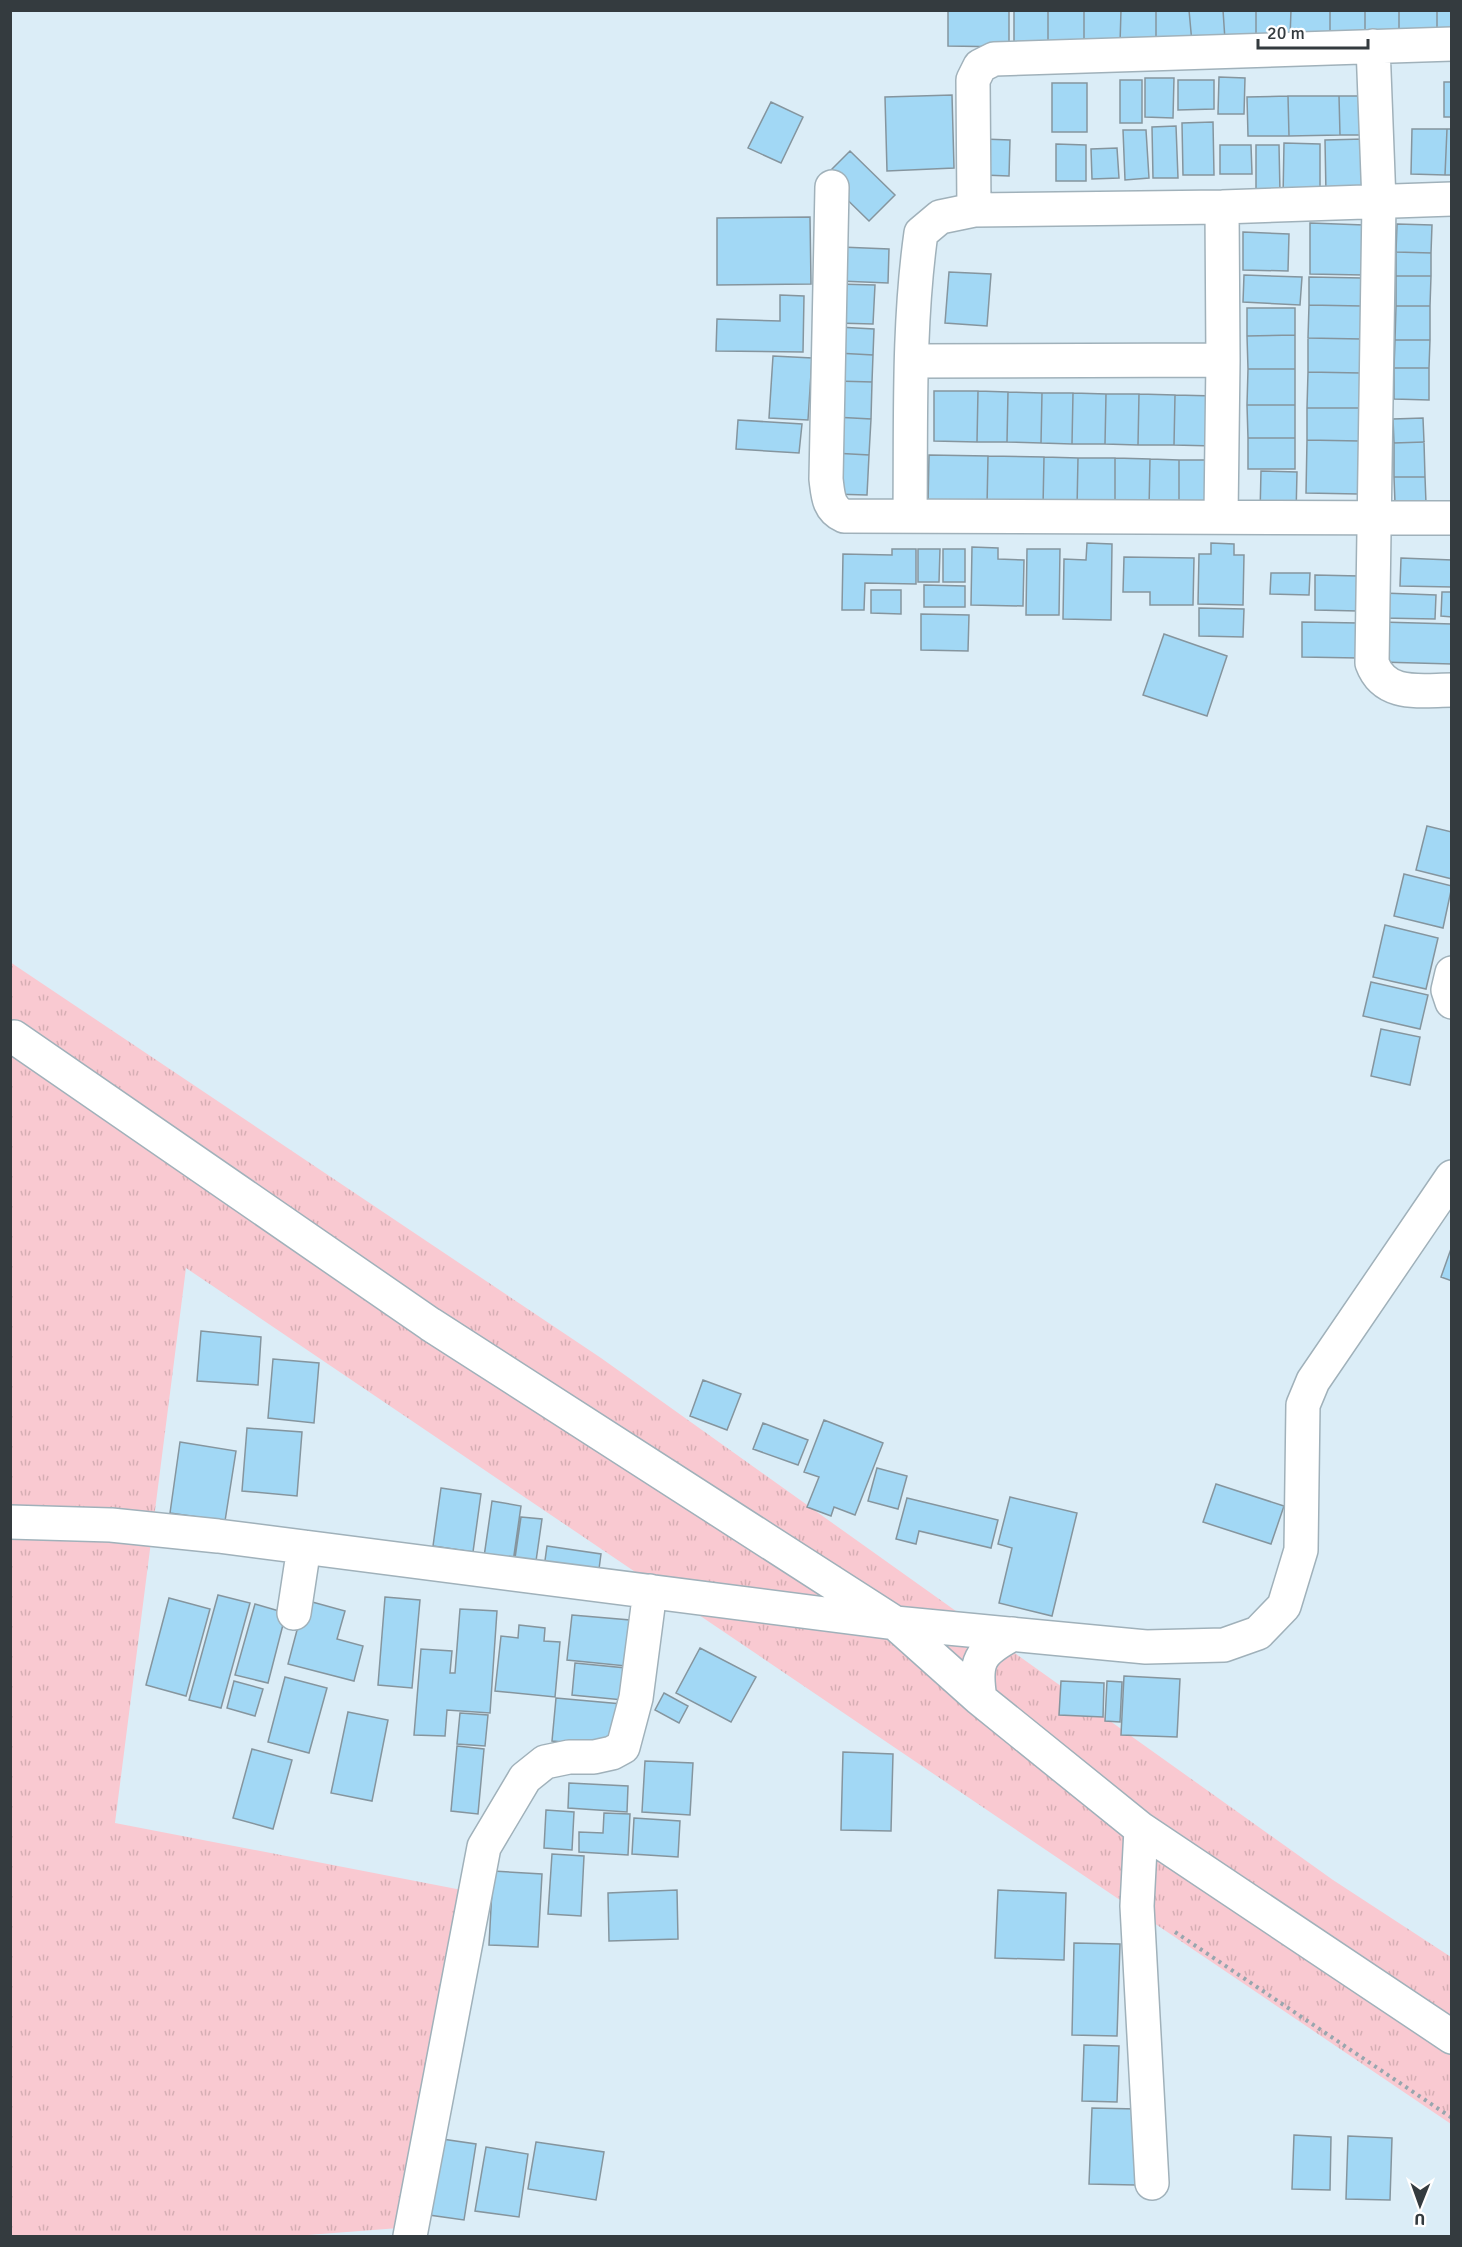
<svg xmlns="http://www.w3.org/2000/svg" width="1462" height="2247" font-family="Signika,sans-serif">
<defs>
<pattern id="grass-tufts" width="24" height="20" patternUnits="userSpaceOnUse" patternTransform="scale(1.5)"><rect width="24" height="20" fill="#f9c9d1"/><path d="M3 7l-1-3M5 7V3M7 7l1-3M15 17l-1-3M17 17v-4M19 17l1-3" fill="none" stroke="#d6aeb4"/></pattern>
</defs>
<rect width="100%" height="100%" fill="#dbedf7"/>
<path fill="url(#grass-tufts)" d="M10 962 601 1358 1333 1880 1451 1957V2124L186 1268 115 1823 467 1891 399 2228 295 2236H11Z"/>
<path fill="#a2d8f5" stroke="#85959e" stroke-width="1.5" d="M948 10H1009V47L948 46Z
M1014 10H1048V44H1014Z
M1048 10H1084V44H1048Z
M1084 10H1121L1120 44H1084Z
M1121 10H1156V45L1120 44Z
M1156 10H1189L1192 43 1156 45Z
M1189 10H1223L1225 40 1192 43Z
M1223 10H1256V38L1225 40Z
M1256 10H1291L1290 38H1256Z
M1291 10H1330V39L1290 38Z
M1330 10H1365V39H1330Z
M1365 10H1399V39H1365Z
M1399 10H1437V40L1399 39Z
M1437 10H1452V40H1437Z
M1219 77 1245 78 1244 114H1218Z
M1145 78H1174L1173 118 1145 117Z
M1120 80H1142V123H1120Z
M1178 80H1214V109L1178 110Z
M1444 82H1452V117H1444Z
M1052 83H1087V132H1052Z
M952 95 954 168 887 171 885 97Z
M1288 96 1289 136H1248L1247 97Z
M1288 96H1339L1340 135 1289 136Z
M1339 96H1367L1368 135H1340Z
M771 102 803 117 781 163 748 148Z
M1213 122 1214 175H1183L1182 123Z
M1176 126 1178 178H1153L1152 127Z
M1412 129H1447L1445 175 1411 174Z
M1447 129H1452V175H1445Z
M1123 130H1146L1149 178 1125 180Z
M983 139 1010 140 1009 176 983 175Z
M1364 139 1365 193 1326 194 1325 140Z
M1284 143 1320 144V198H1283Z
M1056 144 1086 145V181H1056Z
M1220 145H1251L1252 174H1220Z
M1256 145H1279L1280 193H1256Z
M1117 148 1119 178 1092 179 1091 149Z
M850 151 895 195 869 221 824 177Z
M810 217 811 284 717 285V218Z
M1310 223 1364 225 1363 275 1310 274Z
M1397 224 1432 225 1431 253 1396 252Z
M1243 232 1289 234 1288 271 1243 270Z
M841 247 889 249 888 283 840 281Z
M1396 252 1431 253V276H1396Z
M949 272 991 274 987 326 945 323Z
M1244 275 1302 277 1300 305 1243 302Z
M1396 276H1431L1430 306H1396Z
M1309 277 1362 278 1361 306 1309 305Z
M837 284 875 285 873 324 836 323Z
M780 295 804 296 803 352 716 351 717 319 780 321Z
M1309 305 1361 306V339L1308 338Z
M1396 306H1430V340H1395Z
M1247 308H1295V335L1247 336Z
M838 327 874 329 873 355 837 353Z
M1295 335V369H1248L1247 336Z
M1308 338 1361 339 1360 373 1308 372Z
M1395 340H1430L1429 368H1394Z
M837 353 873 355 872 382 836 381Z
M773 356 812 358 808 420 769 418Z
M1394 368H1429V400L1394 399Z
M1248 369H1295V405H1247Z
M1308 372 1360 373V408H1307Z
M836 381 872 382 871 419 834 417Z
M934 391H978L977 442 934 441Z
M978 391 1008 392 1007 442H977Z
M1008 392 1042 393 1041 443 1007 442Z
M1042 393H1073L1072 444 1041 443Z
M1073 393 1106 394 1105 444H1072Z
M1106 394H1139L1138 445 1105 444Z
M1139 394 1175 395 1174 445H1138Z
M1175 395 1215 396 1214 446 1174 445Z
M1247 405H1295V438H1248Z
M1307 408H1360L1359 441 1307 440Z
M834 417 871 419 869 455 833 453Z
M1423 418 1424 442 1394 443 1393 419Z
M738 420 802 424 799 453 736 449Z
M1248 438H1295V469H1248Z
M1307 440 1359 441 1358 494 1306 493Z
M1424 442 1425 477H1394V443Z
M833 453 869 455 867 495 831 494Z
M929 455 988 456 987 506 928 505Z
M988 456 1044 457 1043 507 987 506Z
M1044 457 1078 458 1077 508 1043 507Z
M1078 458H1115V508H1077Z
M1115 458 1150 459 1149 509 1115 508Z
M1150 459 1179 460V509H1149Z
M1179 460H1213L1212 510 1179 509Z
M1261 471 1297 472 1296 516 1260 514Z
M1394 477H1425L1426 503H1395Z
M1087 543 1112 544 1111 620 1063 619 1064 559 1086 560Z
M1211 543 1234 544V555H1244L1243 605 1198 604 1199 554H1211Z
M972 547 998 548V559L1024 560 1023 606 971 605Z
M892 549H916V584L865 583 864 610H842L843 554 892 555Z
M918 549H940L939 582H918Z
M943 549H965V582H943Z
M1027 549H1060L1059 615H1026Z
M1124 557 1194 558 1193 605H1150V592H1123Z
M1401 558 1452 560V587L1400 586Z
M1271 573H1310L1309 595 1270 594Z
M1315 575 1359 576 1358 611 1315 610Z
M924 585 965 586V607H924Z
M871 590H901V614L871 613Z
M1442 592H1452V617L1441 616Z
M1383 593 1436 595 1435 619 1382 618Z
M1199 608 1244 609 1243 637 1199 636Z
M921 614 969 615 968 651 921 650Z
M1302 622 1358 623V658L1302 657Z
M1381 622 1452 624V664L1380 662Z
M1164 634 1227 656 1207 716 1143 695Z
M1427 826 1452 832V879L1416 870Z
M1404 874 1452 886 1443 928 1394 916Z
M1385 925 1438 938 1426 989 1373 977Z
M1371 982 1428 995 1420 1029 1363 1016Z
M1381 1029 1420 1037 1410 1085 1371 1076Z
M1452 1246V1281L1441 1277Z
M201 1331 261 1337 258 1385 197 1381Z
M273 1359 319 1363 314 1423 268 1418Z
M703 1380 741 1394 727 1430 690 1416Z
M824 1420 883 1443 855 1515 834 1507 831 1516 807 1507 819 1477 804 1472Z
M763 1423 808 1440 798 1465 753 1449Z
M247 1428 302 1432 297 1496 242 1491Z
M180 1442 236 1451 225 1521 170 1513Z
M877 1468 907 1476 898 1509 868 1501Z
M1216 1484 1284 1506 1271 1544 1203 1522Z
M441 1488 481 1494 473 1552 433 1546Z
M1010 1497 1077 1513 1052 1616 999 1603 1012 1548 998 1544Z
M907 1498 998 1520 991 1548 919 1531 916 1544 896 1539Z
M492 1501 521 1506 513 1562 484 1557Z
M521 1517 542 1519 535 1568 514 1565Z
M547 1546 601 1554 597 1584 543 1575Z
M218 1595 250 1603 221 1708 189 1700Z
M385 1597 420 1600 412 1688 378 1685Z
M169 1598 210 1609 186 1696 146 1685Z
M305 1600 345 1611 337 1639 363 1646 354 1681 288 1664Z
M255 1604 286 1613 268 1683 235 1675Z
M460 1609 497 1611 490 1713 447 1710 445 1736 414 1735 421 1649 452 1651 450 1673H455Z
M572 1615 630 1620 626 1666 567 1660Z
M519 1625 545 1628 544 1641 560 1642 555 1697 495 1691 501 1636 518 1638Z
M700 1648 756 1677 731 1722 676 1693Z
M575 1663 626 1668 623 1700 572 1695Z
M1124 1676 1180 1679 1177 1737 1121 1735Z
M285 1677 327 1688 309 1753 268 1742Z
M234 1681 263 1689 255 1716 227 1708Z
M1061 1681 1104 1683 1103 1717 1059 1715Z
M1107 1681 1122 1682 1120 1722 1105 1721Z
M664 1693 688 1706 679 1723 655 1710Z
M556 1698 622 1704 618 1747 552 1741Z
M348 1712 388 1720 372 1801 331 1793Z
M460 1713 488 1715 485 1746 457 1744Z
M457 1746 484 1749 478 1814 451 1811Z
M252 1749 292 1760 273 1829 233 1818Z
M843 1752 893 1754 891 1831 841 1830Z
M645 1761 693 1763 690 1815 642 1812Z
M569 1783 628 1786 627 1812 568 1808Z
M546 1810 574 1812 572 1850 544 1848Z
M604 1813 630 1814 628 1855 579 1852V1832L603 1833Z
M634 1818 680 1821 678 1857 632 1854Z
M552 1854 584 1856 581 1916 548 1914Z
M493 1871 542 1874 538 1947 489 1945Z
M677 1890 678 1939 609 1941 608 1893Z
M998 1890 1066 1893 1064 1960 995 1958Z
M1074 1943 1120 1944 1117 2036 1072 2035Z
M1084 2045 1119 2046 1117 2102 1082 2101Z
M1092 2108 1137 2109 1135 2185 1089 2184Z
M1294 2135 1331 2137 1330 2190 1292 2189Z
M1348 2136 1392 2138 1390 2200 1346 2199Z
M435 2138 476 2144 464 2220 422 2214Z
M536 2142 604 2152 596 2200 528 2189Z
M486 2147 528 2154 519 2217 475 2211Z"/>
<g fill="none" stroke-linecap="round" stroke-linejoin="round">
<g stroke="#a0b1ba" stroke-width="36">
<path id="minor" d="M1373 46 1379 202 1372 663C1385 698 1421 690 1452 690
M832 187 826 479C828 495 828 509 844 516L1452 518
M974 210 973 80 980 66 994 59 1452 44
M912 361 1223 360
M910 515C911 422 908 325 921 233L940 217 974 210 1222 207 1452 199
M1221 516 1223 360 1222 207
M1452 973 1448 990 1452 1002
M14 1037 430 1324 895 1623 980 1699 1141 1829 1137 1906 1152 2183
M10 1522 111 1525 218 1536 895 1623 1146 1647 1224 1645 1258 1633 1284 1606 1301 1550 1303 1405 1313 1381 1452 1177
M294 1613 304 1547
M980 1699C974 1661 979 1652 1013 1634
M1141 1829 1452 2037
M410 2236 484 1847 525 1778 545 1762 569 1757H594L612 1753 623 1747 636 1698 650 1591"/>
</g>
<path stroke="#98a6ae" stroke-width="4" stroke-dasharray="3 4.5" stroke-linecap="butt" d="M1175 1932 1452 2118"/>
<use href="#minor" stroke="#fff" stroke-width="33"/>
</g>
<rect width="1462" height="2247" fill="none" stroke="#343b3f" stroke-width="24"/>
<g transform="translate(1420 2205) rotate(181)" stroke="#ffffff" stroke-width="4.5" paint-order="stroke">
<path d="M0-4.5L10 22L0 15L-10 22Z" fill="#343b3f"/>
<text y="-9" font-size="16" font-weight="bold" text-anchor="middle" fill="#343b3f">U</text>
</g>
<path d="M1258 39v9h110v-9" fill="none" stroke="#343b3f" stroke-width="3"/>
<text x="1267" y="39" font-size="18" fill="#343b3f" stroke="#ffffff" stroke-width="4.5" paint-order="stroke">20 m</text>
</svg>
